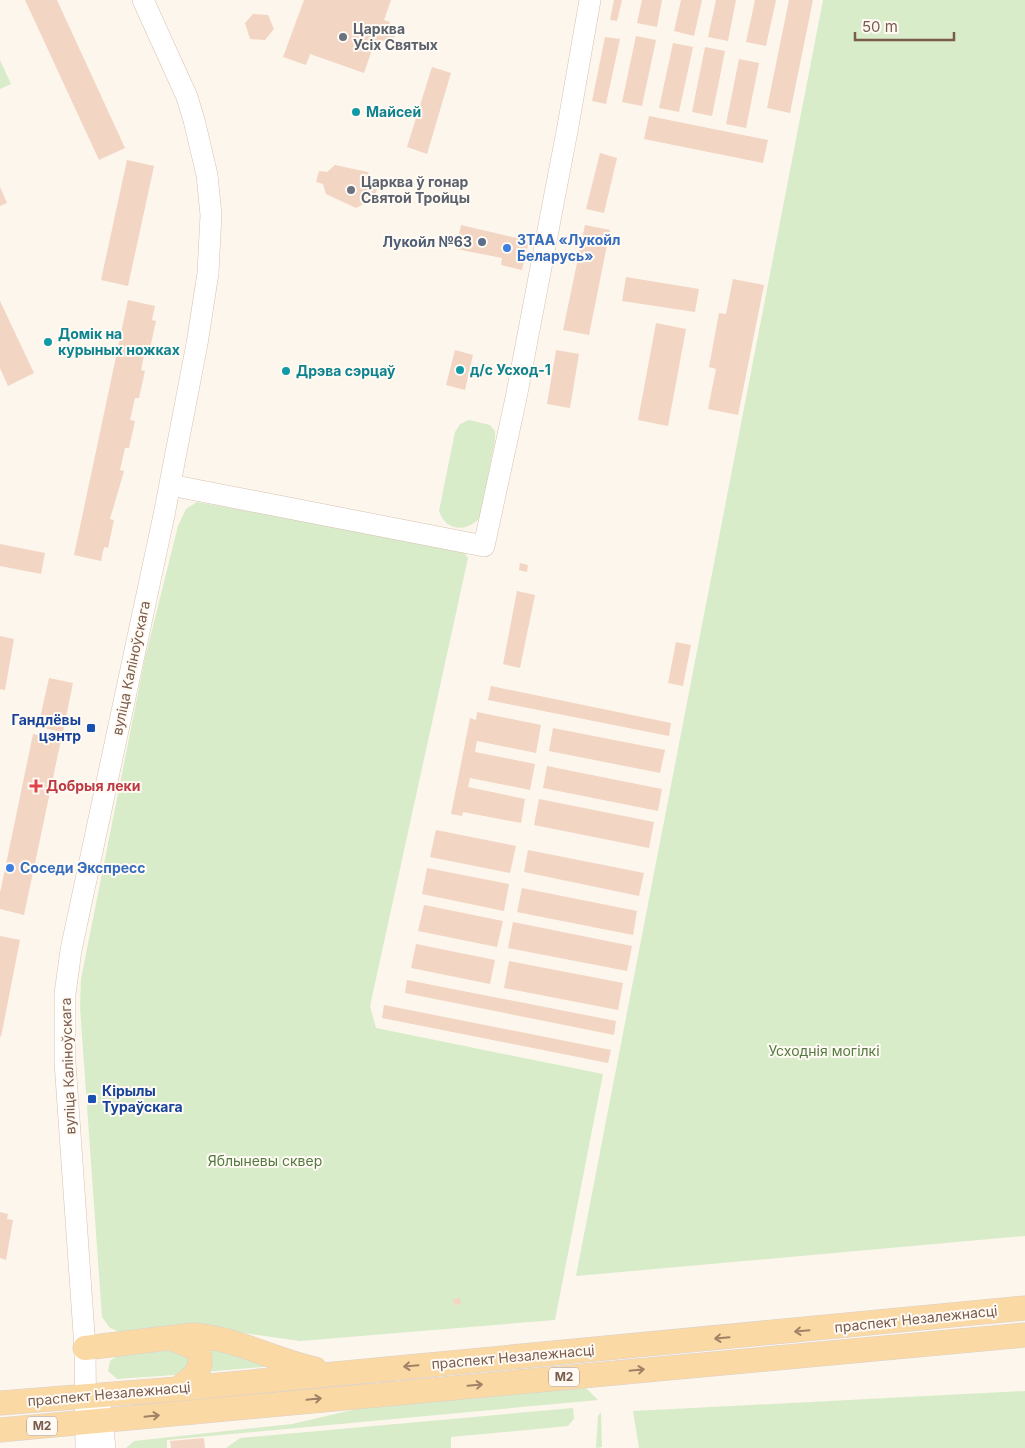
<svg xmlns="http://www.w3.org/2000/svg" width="1025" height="1448" font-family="Inter,sans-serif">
<rect width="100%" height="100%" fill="#fdf6ec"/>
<path fill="#d8ecc9" d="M823 0H1025V1236L576 1276Z
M0 60 11 84 0 89Z
M469 420 490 425 495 431V440L480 518C465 533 446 531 439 511L455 432 460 424Z
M197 502 462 550 468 558 370 1006 376 1028 603 1074 555 1320 300 1341 202 1327 122 1333 110 1328 102 1317 80 1008 81 979 145 658 178 526 186 509Z
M210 1345 274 1366 205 1372 206 1350Z
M185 1349 190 1350 188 1374 117 1379 108 1371 110 1361 118 1355Z
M586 1388 598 1400 167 1440V1448H126L134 1441 292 1424 378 1404Z
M1025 1391V1448H639L633 1411Z
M573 1408 574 1419 568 1426 451 1437V1448H226L240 1438Z
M601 1412 602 1447 596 1448 598 1416Z"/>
<path fill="#f3d5c3" d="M25 0H57L125 148 99 160Z
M304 0H391L384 20 390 22 387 30 396 33 392 43 384 40 381 46 374 44 364 73 310 54 306 65 283 57Z
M614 0H622L617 21 610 20Z
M642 0H662L657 27 637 23Z
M681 0H702L694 36 674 31Z
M716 0H736L728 41 708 37Z
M755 0H776L766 46 746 42Z
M789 0H813L790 113 767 108Z
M253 14 268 15 274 29 265 40 250 39 245 23Z
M636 36 656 40 642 106 622 102Z
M605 37 620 39 606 104 592 101Z
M673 43 693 47 679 112 659 108Z
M705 47 725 51 712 116 692 112Z
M739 59 759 63 746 128 726 124Z
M432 67 451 73 427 154 407 147Z
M649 116 768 140 763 163 644 139Z
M600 153 617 158 604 213 586 209Z
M127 160 154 166 128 286 101 280Z
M335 165 368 172 373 184 378 186 372 204 367 202 356 208 326 194 323 184 316 182 319 171 327 172Z
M0 187 7 203 0 206Z
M461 225 529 241 522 270 501 265 502 258 456 249Z
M585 225 610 230 589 335 563 330Z
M626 277 699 289 695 312 622 301Z
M733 279 764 285 738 415 708 409 716 369 709 367 719 313 726 314Z
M128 300 155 306 152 320 156 321 150 348 146 347 141 370 145 371 139 398H135L130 420 135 421 129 448H125L120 470 124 471 110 519 114 520 108 548 104 547 101 561 74 555Z
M0 301 34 373 8 386 0 368Z
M656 323 686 329 668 426 638 420Z
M455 350 473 355 465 390 446 385Z
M556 350 579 354 570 408 547 404Z
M0 544 45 553 41 574 0 566Z
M520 563 528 565 527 572 519 570Z
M517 591 535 595 520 668 503 664Z
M0 636 14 639 5 690 0 689Z
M676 642 691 645 683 686 668 683Z
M49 678 73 683 63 732 38 727Z
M491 686 671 723 669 736 488 700Z
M477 712 541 725 536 753 477 741 475 752 535 764 530 790 470 778 468 787 525 799 521 823 463 812 462 816 451 814 470 718 476 720Z
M553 728 665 750 660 773 549 751Z
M33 734 61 740 24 915 0 909V893Z
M547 766 662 789 658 811 543 788Z
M539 799 654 822 649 848 534 825Z
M436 830 516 846 510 873 430 857Z
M528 850 644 873 639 896 524 872Z
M427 868 509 884 504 911 422 894Z
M522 888 637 911 633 935 517 912Z
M424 905 503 921 497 947 418 931Z
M513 922 632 946 627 971 508 948Z
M0 936 20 940 1 1037 0 1036Z
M416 944 495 960 490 984 411 968Z
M509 961 623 983 618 1010 504 988Z
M407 980 616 1021 614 1035 405 993Z
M384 1005 611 1050 608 1063 382 1018Z
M0 1212 8 1214 7 1219 13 1220 6 1260 0 1258Z
M460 1298 461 1304 454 1305 453 1299Z
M204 1438 205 1448H171L170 1441Z"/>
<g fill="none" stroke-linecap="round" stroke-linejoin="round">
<g stroke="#d6c0b0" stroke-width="22">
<path id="secondary" d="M170 485 484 546 516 398 568 126 590 0
M100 1404 105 1448
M86 1448 85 1348 65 1062V994L71 950 164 515 197 344 208 273 211 215 207 175 194 120 187 97 143 0"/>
</g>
<g stroke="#dad1cd" stroke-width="25">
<path id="primary" d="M171 1338 197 1349C206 1369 193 1378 177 1389
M85 1348 193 1335C236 1338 273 1360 315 1369
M0 1403 177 1389 1025 1308
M0 1430 1025 1335"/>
</g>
<use href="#secondary" stroke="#fff" stroke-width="21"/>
<use href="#primary" stroke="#fbd9a5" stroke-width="24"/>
</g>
<defs><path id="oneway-shaft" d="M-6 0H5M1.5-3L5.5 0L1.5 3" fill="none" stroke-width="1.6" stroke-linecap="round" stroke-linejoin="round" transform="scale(1.25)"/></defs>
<g stroke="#a18267">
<use href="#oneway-shaft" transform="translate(802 1331) rotate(175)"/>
<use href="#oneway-shaft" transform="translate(722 1338) rotate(175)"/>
<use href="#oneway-shaft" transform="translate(411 1366) rotate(175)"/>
<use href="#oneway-shaft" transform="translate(637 1370) rotate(-6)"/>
<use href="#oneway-shaft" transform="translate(475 1385) rotate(-5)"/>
<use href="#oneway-shaft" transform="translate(314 1399) rotate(-6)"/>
<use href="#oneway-shaft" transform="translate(152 1416) rotate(-6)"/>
</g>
<g fill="#6b7280" stroke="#fffaf3" stroke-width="2">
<circle cx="343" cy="37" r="5"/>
<circle cx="351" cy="190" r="5"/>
</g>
<g fill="#0f9aa8" stroke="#fffaf3" stroke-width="2">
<circle cx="356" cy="112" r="5"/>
<circle cx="48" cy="342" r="5"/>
<circle cx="460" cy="370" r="5"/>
<circle cx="286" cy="371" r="5"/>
</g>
<circle fill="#5c6f8a" stroke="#fffaf3" stroke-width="2" cx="482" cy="242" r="5"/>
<g fill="#3f7fe0" stroke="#fffaf3" stroke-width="2">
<circle cx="507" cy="248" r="5"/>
<circle cx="10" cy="868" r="5"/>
</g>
<g fill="#1a4fb4" stroke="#fffaf3" stroke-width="2">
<rect x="86" y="723" width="10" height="10" rx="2.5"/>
<rect x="87" y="1094" width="10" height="10" rx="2.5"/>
</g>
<path fill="#e0444e" stroke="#fffaf3" stroke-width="2" d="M33.5 778.5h5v5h5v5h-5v5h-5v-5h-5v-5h5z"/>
<g text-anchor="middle" stroke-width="4" stroke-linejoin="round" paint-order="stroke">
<g fill="#fffaf3" stroke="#a28b7f" stroke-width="1">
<rect x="549" y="1367.5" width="30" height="19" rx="4"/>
<rect x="27" y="1416.5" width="30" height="19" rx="4"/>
</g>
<g font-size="12" font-weight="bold" fill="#7a5c4d">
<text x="564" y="1381">М2</text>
<text x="42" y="1430">М2</text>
</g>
<g font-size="14" font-weight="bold" fill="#5b616d" stroke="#fffaf3" text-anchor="start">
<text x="353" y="34">Царква<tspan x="353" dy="16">Усіх Святых</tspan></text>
<text x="361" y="187">Царква ў гонар<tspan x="361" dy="16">Святой Тройцы</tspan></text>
</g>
<g font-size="14" font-weight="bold" fill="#0d838f" stroke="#fffaf3" text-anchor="start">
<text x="366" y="117">Майсей</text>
<text x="58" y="339">Домік на<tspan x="58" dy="16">курыных ножках</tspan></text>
<text x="470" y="375">д/с Усход-1</text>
<text x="296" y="376">Дрэва сэрцаў</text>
</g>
<g font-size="14" font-weight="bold" fill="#366cbe" stroke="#fffaf3" text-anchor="start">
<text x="517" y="245">ЗТАА «Лукойл<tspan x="517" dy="16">Беларусь»</tspan></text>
<text x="20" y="873">Соседи Экспресс</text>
</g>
<g font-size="14" font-weight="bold" fill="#4e5e75" stroke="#fffaf3" text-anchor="end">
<text x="472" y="247">Лукойл №63</text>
</g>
<g font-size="14" fill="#7a5c4d" stroke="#fffaf3">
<text transform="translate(131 668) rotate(-78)" y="5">вуліца Каліноўскага</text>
<text transform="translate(68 1066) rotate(-92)" y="5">вуліца Каліноўскага</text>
<text transform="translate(916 1319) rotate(-6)" y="5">праспект Незалежнасці</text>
<text transform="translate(513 1357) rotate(-5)" y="5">праспект Незалежнасці</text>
<text transform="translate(109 1394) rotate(-5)" y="5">праспект Незалежнасці</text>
</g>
<g font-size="14" font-weight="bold" fill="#164399" stroke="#fffaf3" text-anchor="end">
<text x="81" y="725">Гандлёвы<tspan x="81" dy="16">цэнтр</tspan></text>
<text x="102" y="1096" text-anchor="start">Кірылы<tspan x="102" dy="16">Тураўскага</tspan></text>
</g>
<g font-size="14" font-weight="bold" fill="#be3a42" stroke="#fffaf3" text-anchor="start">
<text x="46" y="791">Добрыя леки</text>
</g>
<g font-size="14" fill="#537a41" stroke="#fffaf3">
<text x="824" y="1056">Усходнія могілкі</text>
<text x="265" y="1166">Яблыневы сквер</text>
</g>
</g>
<path d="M855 32v8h99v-8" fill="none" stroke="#7a5c4d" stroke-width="2.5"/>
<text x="862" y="32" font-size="15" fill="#7a5c4d" stroke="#fffaf3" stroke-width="4" paint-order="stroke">50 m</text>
</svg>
